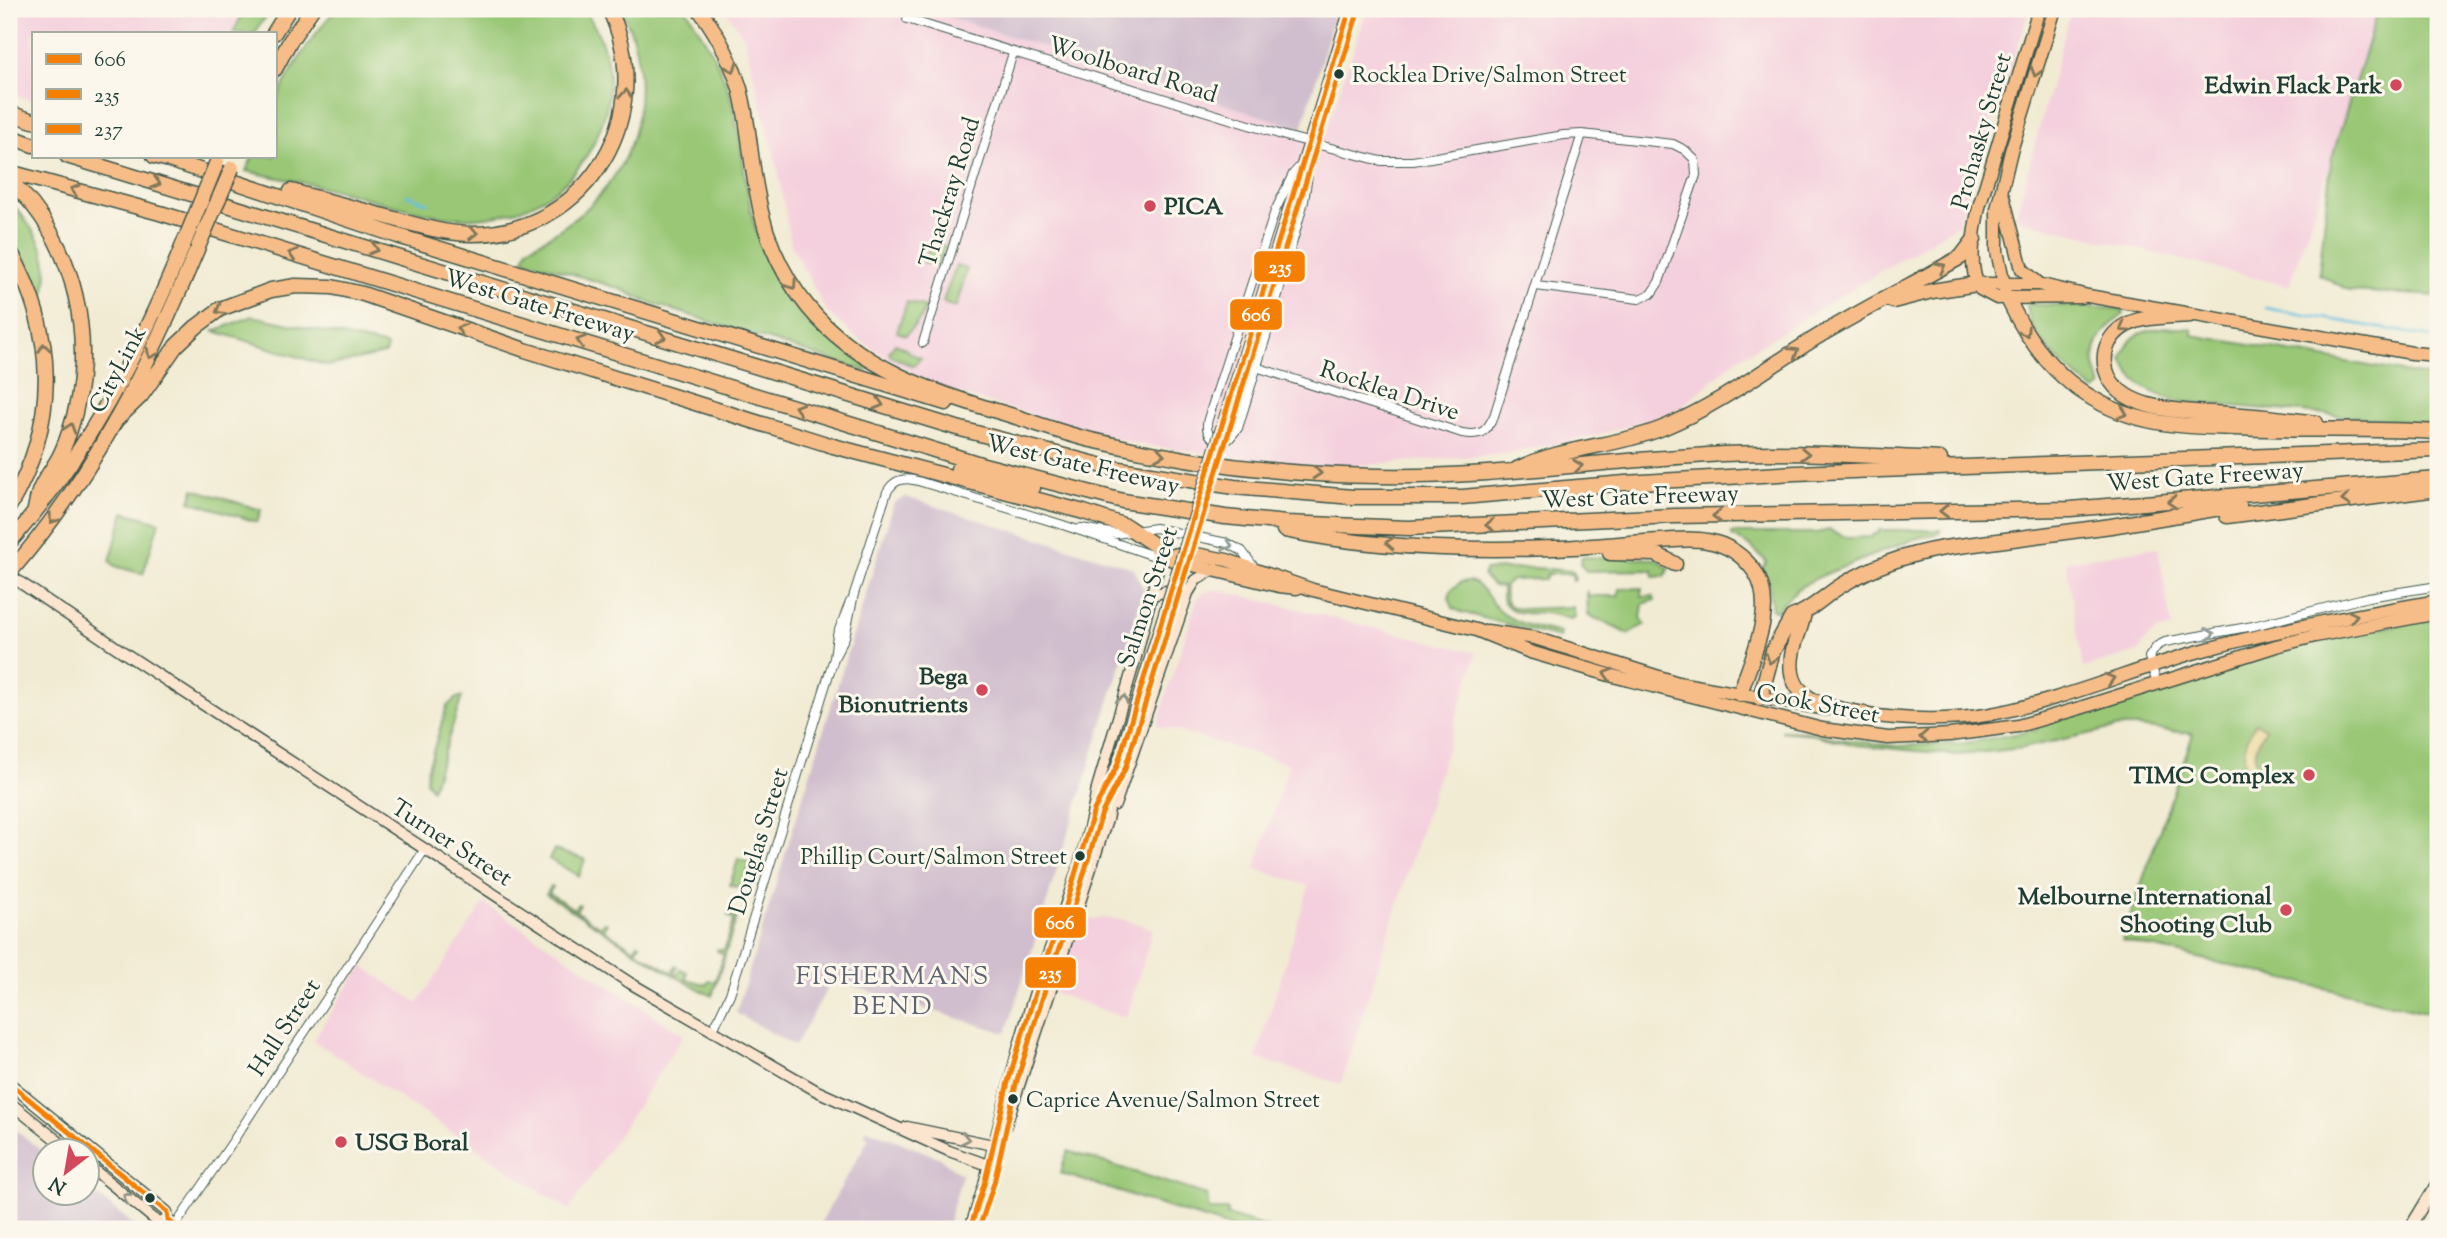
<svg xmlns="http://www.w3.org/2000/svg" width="2447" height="1238" font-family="'Sorts Mill Goudy',serif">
<rect width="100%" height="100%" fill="#fbf7ec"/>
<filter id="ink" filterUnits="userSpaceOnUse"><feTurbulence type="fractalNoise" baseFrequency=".0143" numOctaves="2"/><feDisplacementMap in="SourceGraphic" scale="14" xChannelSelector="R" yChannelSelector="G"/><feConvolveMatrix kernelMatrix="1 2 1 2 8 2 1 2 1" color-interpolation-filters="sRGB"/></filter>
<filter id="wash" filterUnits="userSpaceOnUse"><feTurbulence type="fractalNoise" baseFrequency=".00686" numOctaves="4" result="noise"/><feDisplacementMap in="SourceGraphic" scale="28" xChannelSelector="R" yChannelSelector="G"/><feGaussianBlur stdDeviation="1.57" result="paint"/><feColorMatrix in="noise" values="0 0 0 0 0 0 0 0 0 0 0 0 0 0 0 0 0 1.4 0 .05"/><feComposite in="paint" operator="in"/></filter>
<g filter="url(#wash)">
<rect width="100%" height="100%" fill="#f1ebd3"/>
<path fill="#f4cfdd" d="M9 9H251L243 33H33V101L9 93Z
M725 9H924L1325 135 1367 9H2030L1958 224 1736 360 1678 410 1605 433 1506 454 1337 467 1262 461 1137 444 965 396 922 379 863 343 827 312 791 245 777 166 744 37Z
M2071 9H2378L2331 161 2289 286 2015 219Z
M2158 547 2172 629 2159 630 2149 636 2138 652 2083 668 2066 561Z
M1219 590 1477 653 1341 1084 1256 1058 1309 886 1255 869 1289 764 1157 725 1197 599 1206 591Z
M484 903 684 1035 569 1210 313 1040 362 966 418 1003Z
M1104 918 1126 920 1153 929 1126 1018 1054 993 1077 920Z"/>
<path fill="#d0bdcd" d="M924 9H1336L1302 129Z
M906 497 1133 568 1144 590 1006 1033 832 980 795 1046 736 1013 894 503Z
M9 1124 45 1154 46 1192H88V1188L139 1229H9Z
M867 1129 940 1158 962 1175 946 1229H817L869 1138 864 1134Z"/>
<path fill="#99c776" stroke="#5c8255" stroke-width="2" d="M245 9H273L259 25 256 33H233Z
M337 9H584C611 48 617 90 598 134 575 187 532 215 474 218 433 220 384 202 344 192 312 184 278 178 246 171L253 156H275C275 140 271 121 275 106 281 82 319 26 337 9Z
M620 9H685L688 12C702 35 717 58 726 83 741 127 743 175 753 220 767 284 816 333 869 367L867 371 645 301 621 289 524 259 528 248C601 211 646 156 639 70 637 50 631 26 620 9Z
M2378 9H2438V296L2350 291 2319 274 2331 161Z
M9 198C33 231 55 252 44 295L9 234Z
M933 238 945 247 937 266 924 262Z
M956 266 967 269 956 307 945 304 943 301Z
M907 302 926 307 921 318 906 335 897 332Z
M2030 304 2121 309 2124 314C2096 335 2086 352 2102 386L2095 391C2069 371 2031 341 2027 306Z
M253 316 383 345 387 347 385 354 328 366 214 331Z
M2164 327 2192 329V335L2438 378V424L2175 401C2149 391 2134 387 2122 359 2129 334 2140 332 2164 327Z
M895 344C906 347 910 355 921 358L913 366 891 356 889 352Z
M194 489 261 510 257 522 190 501Z
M124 512 159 522 143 574 115 566 110 561Z
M1829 530 1849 538 1872 537 1873 534H1878L1879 530H1941V533C1909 538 1883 552 1854 563 1826 574 1794 583 1778 611L1772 610 1769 583 1762 568 1767 562 1750 546 1732 536V533H1816Z
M1582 557 1657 559 1669 569 1665 576 1653 577V570L1586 571 1580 563Z
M1535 568 1571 571 1574 573 1575 580 1573 581 1572 574H1547L1545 579 1512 580 1505 586C1503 600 1507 608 1522 609L1573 607 1575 617 1571 619C1562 617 1552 613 1543 613 1526 613 1511 616 1502 599V587L1493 586 1483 576 1485 570Z
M1469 581C1486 585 1488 602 1501 612 1517 625 1541 628 1560 633L1559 638 1461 612 1453 608 1449 598 1451 590 1461 582Z
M1642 588V597L1653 596 1655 600 1643 604 1641 618 1645 624 1629 634 1588 615 1587 590 1589 596H1618L1620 589Z
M2438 619V1015L2122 940 2193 734 2138 727H2120L2023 748 1958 755 1856 745 1807 733 1781 731 1807 732 1841 739 1897 746 1965 743 2037 730V726L2328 635Z
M458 697H462L432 789 426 781 427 771 447 706Z
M554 850 585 859 579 876 549 859Z
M738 859 750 863 743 889 730 885Z
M551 886 553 887 549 893 574 909 578 904 580 905 576 911 600 927 604 922 607 923 603 929 634 949 638 943 640 944 636 951 672 972 676 966 678 967 674 973 677 975 681 969 687 972 686 979 707 985 708 981 715 982 724 954 717 951V949L724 950 734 920 728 916V914L737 917 712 996 671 974 546 894Z
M1068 1151 1207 1195 1209 1210H1228L1227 1215 1272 1229H1236L1060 1173Z"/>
<path fill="#eeda9e" stroke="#868c69" stroke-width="2" d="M2256 722 2266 729C2255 744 2250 760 2262 776L2250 779C2239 759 2244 740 2256 722Z"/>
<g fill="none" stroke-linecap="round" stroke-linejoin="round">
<path stroke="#63c0e1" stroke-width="2.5" d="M407 195 428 203
M2266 308 2438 338"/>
</g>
</g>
<g filter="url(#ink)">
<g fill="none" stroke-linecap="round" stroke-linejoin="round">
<g stroke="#3e574c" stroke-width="10">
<path id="street" d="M907 19 1285 136 1381 161H1413L1564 135 1582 134 1673 144 1685 150 1695 160 1696 175 1659 282 1651 294 1639 299 1536 286
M1302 164 1308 175 1304 201 1269 327 1238 428 1229 439 1218 441C1208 436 1205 429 1208 419L1275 211 1293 174Z
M923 343 1013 53
M1256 367 1462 433C1480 436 1486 433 1494 416L1582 134
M1081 528 1116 534 1155 528 1227 543 1242 551 1254 567
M834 658 845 637 854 594 887 492C894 479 904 477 918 481L1060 524 1160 558
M2157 684 2149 657 2157 646 2165 642 2253 626 2368 597 2438 586
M712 1032 730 994 834 658 837 635 850 602
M175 1226 231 1144 425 849"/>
</g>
<g stroke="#3e574c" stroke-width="13">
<path id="secondary" d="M1245 352 1350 9
M9 575 129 656 630 983 817 1091 949 1151 991 1166
M1150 596 1166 591 1184 603
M1115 805 1188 593 1196 580 1213 570
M9 1083 167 1212 168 1220 179 1229
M9 1102 69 1150
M907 1127 998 1146
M1005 1128 1107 820 1117 766 1154 646
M88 1165 159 1223 168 1220
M985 1181C1003 1109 1019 1036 1044 966 1064 908 1088 849 1097 788L1136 657 1161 558
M970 1229 987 1176
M2409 1229 2438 1181"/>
</g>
<g stroke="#3e574c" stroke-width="15">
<path id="primary" d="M2039 9 1979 207C1974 231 1967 267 1980 289L1997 298 2082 297
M2003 196 2022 269 2038 283
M1977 284H2038L2088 296 2412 353 2438 355
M2005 289 1997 251V209L2011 151 2055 9
M1161 558 1186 552 1227 560 1313 590 1476 630 1530 652 1613 676 1822 729 1888 738 1950 735 2018 726 2080 708 2276 646 2315 636 2438 613
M1172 560 1279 586 1297 588
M1487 631 1535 638 1678 683 1826 709
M1854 713C1899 720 1942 722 1986 715 2059 702 2129 671 2200 651 2278 629 2358 615 2438 601"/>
</g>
<g stroke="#3e574c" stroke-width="17">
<path id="highway" d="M699 9C717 33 731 60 740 89 749 123 750 158 757 192 764 235 781 274 808 307 858 368 937 394 1010 415 1039 424 1067 435 1096 441 1188 463 1284 475 1379 476 1489 478 1598 461 1708 455 1785 450 1863 456 1940 459
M274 33 289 9
M275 69 290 41 312 9
M9 113 33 121
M9 136 33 145
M67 156 957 428 1107 467 1234 487 1353 497H1462L1625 483 1795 473 2438 450
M154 156 177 162
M169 160 398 236 946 403
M9 172 160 213 980 464 1123 501 1225 517 1287 523 1408 528 1675 516 2070 509 2438 479
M9 180C77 241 98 345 70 430 66 442 62 454 55 464 50 473 42 482 39 492 37 498 36 506 34 513
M291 191C322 199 353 208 384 216 413 224 443 234 473 234 590 233 659 111 609 9
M9 249C57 333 59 423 9 507
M2008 299C2038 364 2085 409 2157 422 2183 427 2210 427 2236 428 2304 431 2371 428 2438 432
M1893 301 1932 291 1977 284
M2190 315C2162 317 2122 314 2108 344 2104 352 2104 361 2106 370 2119 415 2194 411 2230 414 2259 416 2288 419 2316 423
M115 421 141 396 176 346 196 327 220 309 271 290 296 286 332 287 363 294 525 350 833 446 1084 512 1126 526 1156 546 1161 558
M958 469 1033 488
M1517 469C1564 446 1617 447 1665 427 1720 404 1767 368 1817 337 1864 309 1913 284 1961 257L1974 240
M2227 516 2438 489
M1284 530C1368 548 1467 551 1554 548 1589 547 1624 543 1660 541 1675 540 1692 538 1707 541 1727 544 1744 556 1755 572 1778 608 1751 658 1740 694
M9 543C86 456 139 352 183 245
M1610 553 1656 554 1675 564
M9 573C93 478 150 364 198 247
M1804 613C1802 626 1796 637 1793 650 1782 701 1826 707 1864 714
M1760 698 1773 651 1792 617C1811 611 1825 595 1842 585 1873 566 1909 554 1944 548L2111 526 2239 505"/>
</g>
<use href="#street" stroke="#fff" stroke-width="8"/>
<use href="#secondary" stroke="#fce5cf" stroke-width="10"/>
<use href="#primary" stroke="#f7bd88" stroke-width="12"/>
<use href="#highway" stroke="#f7bd88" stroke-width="14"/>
<g stroke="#3e574c" stroke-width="13" stroke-linecap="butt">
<path id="secondary-bridge" d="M1154 646 1245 352"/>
</g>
<g stroke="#3e574c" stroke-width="17" stroke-linecap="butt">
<path id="highway-bridge" d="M183 245 217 162
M198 247 232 168"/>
</g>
<use href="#secondary-bridge" stroke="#fce5cf" stroke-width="10"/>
<use href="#highway-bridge" stroke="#f7bd88" stroke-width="14"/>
<g stroke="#fbf7ec" stroke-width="10">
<path id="bus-1" d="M970 1229 985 1181 1008 1082 1043 967 1064 912 1094 810 1117 766 1350 9"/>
</g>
<g stroke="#fbf7ec" stroke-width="10">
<path id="bus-2" d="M979 1229 994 1183 1016 1084 1051 970 1072 914 1102 813 1125 769 1358 12"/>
</g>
<g stroke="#fbf7ec" stroke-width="10">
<path id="bus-3" d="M9 1083 167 1212 168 1220 179 1229"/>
</g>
<use href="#bus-1" stroke="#f47f03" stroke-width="5"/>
<use href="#bus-2" stroke="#f47f03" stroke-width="5"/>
<use href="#bus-3" stroke="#f47f03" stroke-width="5"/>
</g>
<defs><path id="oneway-chevron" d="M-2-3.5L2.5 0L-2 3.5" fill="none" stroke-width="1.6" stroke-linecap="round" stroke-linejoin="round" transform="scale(1.75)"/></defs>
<g stroke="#80775a">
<use href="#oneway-chevron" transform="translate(732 68) rotate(69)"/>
<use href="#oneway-chevron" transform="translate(2036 72) rotate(107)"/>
<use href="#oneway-chevron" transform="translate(626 94) rotate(-85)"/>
<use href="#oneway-chevron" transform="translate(156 183) rotate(17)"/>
<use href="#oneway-chevron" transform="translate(75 190) rotate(-165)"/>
<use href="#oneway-chevron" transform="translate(473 233)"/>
<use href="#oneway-chevron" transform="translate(374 249) rotate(17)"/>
<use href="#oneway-chevron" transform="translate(293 254) rotate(-163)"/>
<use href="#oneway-chevron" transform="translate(1941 267) rotate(-27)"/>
<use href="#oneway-chevron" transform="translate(792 285) rotate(56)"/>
<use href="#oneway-chevron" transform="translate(220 310) rotate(151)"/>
<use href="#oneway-chevron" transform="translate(2124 328) rotate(146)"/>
<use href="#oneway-chevron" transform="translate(461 329) rotate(-162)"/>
<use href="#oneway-chevron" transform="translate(2025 332) rotate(59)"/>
<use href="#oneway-chevron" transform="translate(661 337) rotate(17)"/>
<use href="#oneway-chevron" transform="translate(581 341) rotate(-163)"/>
<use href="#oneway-chevron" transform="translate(44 348) rotate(-98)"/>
<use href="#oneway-chevron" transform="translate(1794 352) rotate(-32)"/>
<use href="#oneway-chevron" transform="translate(151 354) rotate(117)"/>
<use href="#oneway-chevron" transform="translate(879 404) rotate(17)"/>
<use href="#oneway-chevron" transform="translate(799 408) rotate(-163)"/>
<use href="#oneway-chevron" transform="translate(2123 413) rotate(20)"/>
<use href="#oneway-chevron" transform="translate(70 428) rotate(-72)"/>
<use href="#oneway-chevron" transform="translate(1160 454) rotate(10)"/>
<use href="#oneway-chevron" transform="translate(1805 454) rotate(2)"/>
<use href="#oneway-chevron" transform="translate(1578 466) rotate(-6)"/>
<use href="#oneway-chevron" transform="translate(1317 473) rotate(5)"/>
<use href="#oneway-chevron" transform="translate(2346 500) rotate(173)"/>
<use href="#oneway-chevron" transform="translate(2172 502) rotate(176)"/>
<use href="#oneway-chevron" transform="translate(1944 511) rotate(179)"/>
<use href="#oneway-chevron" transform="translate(1717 516) rotate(179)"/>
<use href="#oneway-chevron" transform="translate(53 519) rotate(126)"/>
<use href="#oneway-chevron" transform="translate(1490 525) rotate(177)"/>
<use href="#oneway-chevron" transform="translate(1390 543) rotate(-176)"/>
<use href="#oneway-chevron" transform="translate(2353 616) rotate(-11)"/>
<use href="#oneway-chevron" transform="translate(1771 659) rotate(109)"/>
<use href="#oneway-chevron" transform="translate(1608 674) rotate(-164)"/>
<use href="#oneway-chevron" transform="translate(2110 679) rotate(-17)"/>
<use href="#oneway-chevron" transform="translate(1924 737) rotate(177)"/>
</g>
<g stroke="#8f9e9a">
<use href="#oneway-chevron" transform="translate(1228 545) rotate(20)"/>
<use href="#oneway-chevron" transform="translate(2210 634) rotate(-8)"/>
</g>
<g stroke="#8e9182">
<use href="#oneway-chevron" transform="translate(1123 700) rotate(-74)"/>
<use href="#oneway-chevron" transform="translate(965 1139) rotate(11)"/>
<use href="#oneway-chevron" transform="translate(127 1197) rotate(-141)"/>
</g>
</g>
<g fill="#1f3d34" stroke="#fbf7ec" stroke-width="2.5">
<circle cx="1339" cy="74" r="6"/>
<circle cx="1080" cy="856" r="6"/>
<circle cx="1013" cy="1099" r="6"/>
<circle cx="150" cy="1198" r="6"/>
</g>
<g fill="#d1495b" stroke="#fbf7ec" stroke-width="2.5">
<circle cx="2396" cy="85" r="7"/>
<circle cx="1150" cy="206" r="7"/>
<circle cx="982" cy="690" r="7"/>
<circle cx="2309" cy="775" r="7"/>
<circle cx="2286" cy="910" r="7"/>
<circle cx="341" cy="1142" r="7"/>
</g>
<g text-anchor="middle" stroke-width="6" stroke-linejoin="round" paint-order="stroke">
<g font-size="22" fill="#1f3d34" stroke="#fbf7ec" text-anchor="start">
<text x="1352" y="82">Rocklea Drive/Salmon Street</text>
<text x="1067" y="864" text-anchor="end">Phillip Court/Salmon Street</text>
<text x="1026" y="1107">Caprice Avenue/Salmon Street</text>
</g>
<g font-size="24" fill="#1f3d34" stroke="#fbf7ec">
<text transform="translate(1133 69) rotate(17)" y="8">Woolboard Road</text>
<text transform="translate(1981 131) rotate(-74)" y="8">Prohasky Street</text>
<text transform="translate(949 192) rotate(-73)" y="8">Thackray Road</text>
<text transform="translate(540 305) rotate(17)" y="8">West Gate Freeway</text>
<text transform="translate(117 369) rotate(-62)" y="8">CityLink</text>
<text transform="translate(1390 390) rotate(18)" y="8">Rocklea Drive</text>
<text transform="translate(1083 464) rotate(13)" y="8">West Gate Freeway</text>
<text transform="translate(2205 476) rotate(-4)" y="8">West Gate Freeway</text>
<text transform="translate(1640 496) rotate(-2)" y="8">West Gate Freeway</text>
<text transform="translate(1147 597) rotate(-72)" y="8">Salmon Street</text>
<text transform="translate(1818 703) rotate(11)" y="8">Cook Street</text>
<text transform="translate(758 841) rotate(-73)" y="8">Douglas Street</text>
<text transform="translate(452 842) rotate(33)" y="8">Turner Street</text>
<text transform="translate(284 1027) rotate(-57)" y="8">Hall Street</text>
</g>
<g font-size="24" font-weight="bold" fill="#1f3d34" stroke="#fbf7ec" text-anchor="end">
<text x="2382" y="93">Edwin Flack Park</text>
<text x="1164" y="214" text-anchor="start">PICA</text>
<text x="968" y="684">Bega<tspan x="968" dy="28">Bionutrients</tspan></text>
<text x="2295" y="783">TIMC Complex</text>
<text x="2272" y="904">Melbourne International<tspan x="2272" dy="28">Shooting Club</tspan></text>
<text x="355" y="1150" text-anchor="start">USG Boral</text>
</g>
<g font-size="26" letter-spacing="2" fill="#5d6370" stroke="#fbf7ec">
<text x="893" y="984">FISHERMANS<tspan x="893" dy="30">BEND</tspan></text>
</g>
</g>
<g stroke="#fbf7ec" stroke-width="2.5">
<rect x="1253" y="250" width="53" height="33" rx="7" fill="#f47f03"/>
<rect x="1229" y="298" width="54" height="33" rx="7" fill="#f47f03"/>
<rect x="1033" y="906" width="54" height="33" rx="7" fill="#f47f03"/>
<rect x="1024" y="956" width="53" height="33" rx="7" fill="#f47f03"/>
</g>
<g font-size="19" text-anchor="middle" font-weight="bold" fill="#fff">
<text x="1280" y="273">235</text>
<text x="1256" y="321">606</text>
<text x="1060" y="929">606</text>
<text x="1050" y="979">235</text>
</g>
<rect width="2447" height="1238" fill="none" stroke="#fbf7ec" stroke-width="35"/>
<rect x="32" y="32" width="245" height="126" fill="#fbf7ec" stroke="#a3ada2" stroke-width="2"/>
<rect x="46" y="54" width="35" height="10" fill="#f47f03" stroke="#a3ada2" stroke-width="2"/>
<text x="94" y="66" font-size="21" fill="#1f3d34">606</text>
<rect x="46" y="89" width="35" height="10" fill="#f47f03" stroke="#a3ada2" stroke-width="2"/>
<text x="94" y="102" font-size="21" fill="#1f3d34">235</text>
<rect x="46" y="124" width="35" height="10" fill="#f47f03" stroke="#a3ada2" stroke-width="2"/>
<text x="94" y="136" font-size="21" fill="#1f3d34">237</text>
<g transform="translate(66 1172) rotate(211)"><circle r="33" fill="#fbf7ec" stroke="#a3ada2" stroke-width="2"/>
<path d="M0-5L12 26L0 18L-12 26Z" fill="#d1495b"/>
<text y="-10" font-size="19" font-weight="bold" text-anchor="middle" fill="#1f3d34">N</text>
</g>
</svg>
